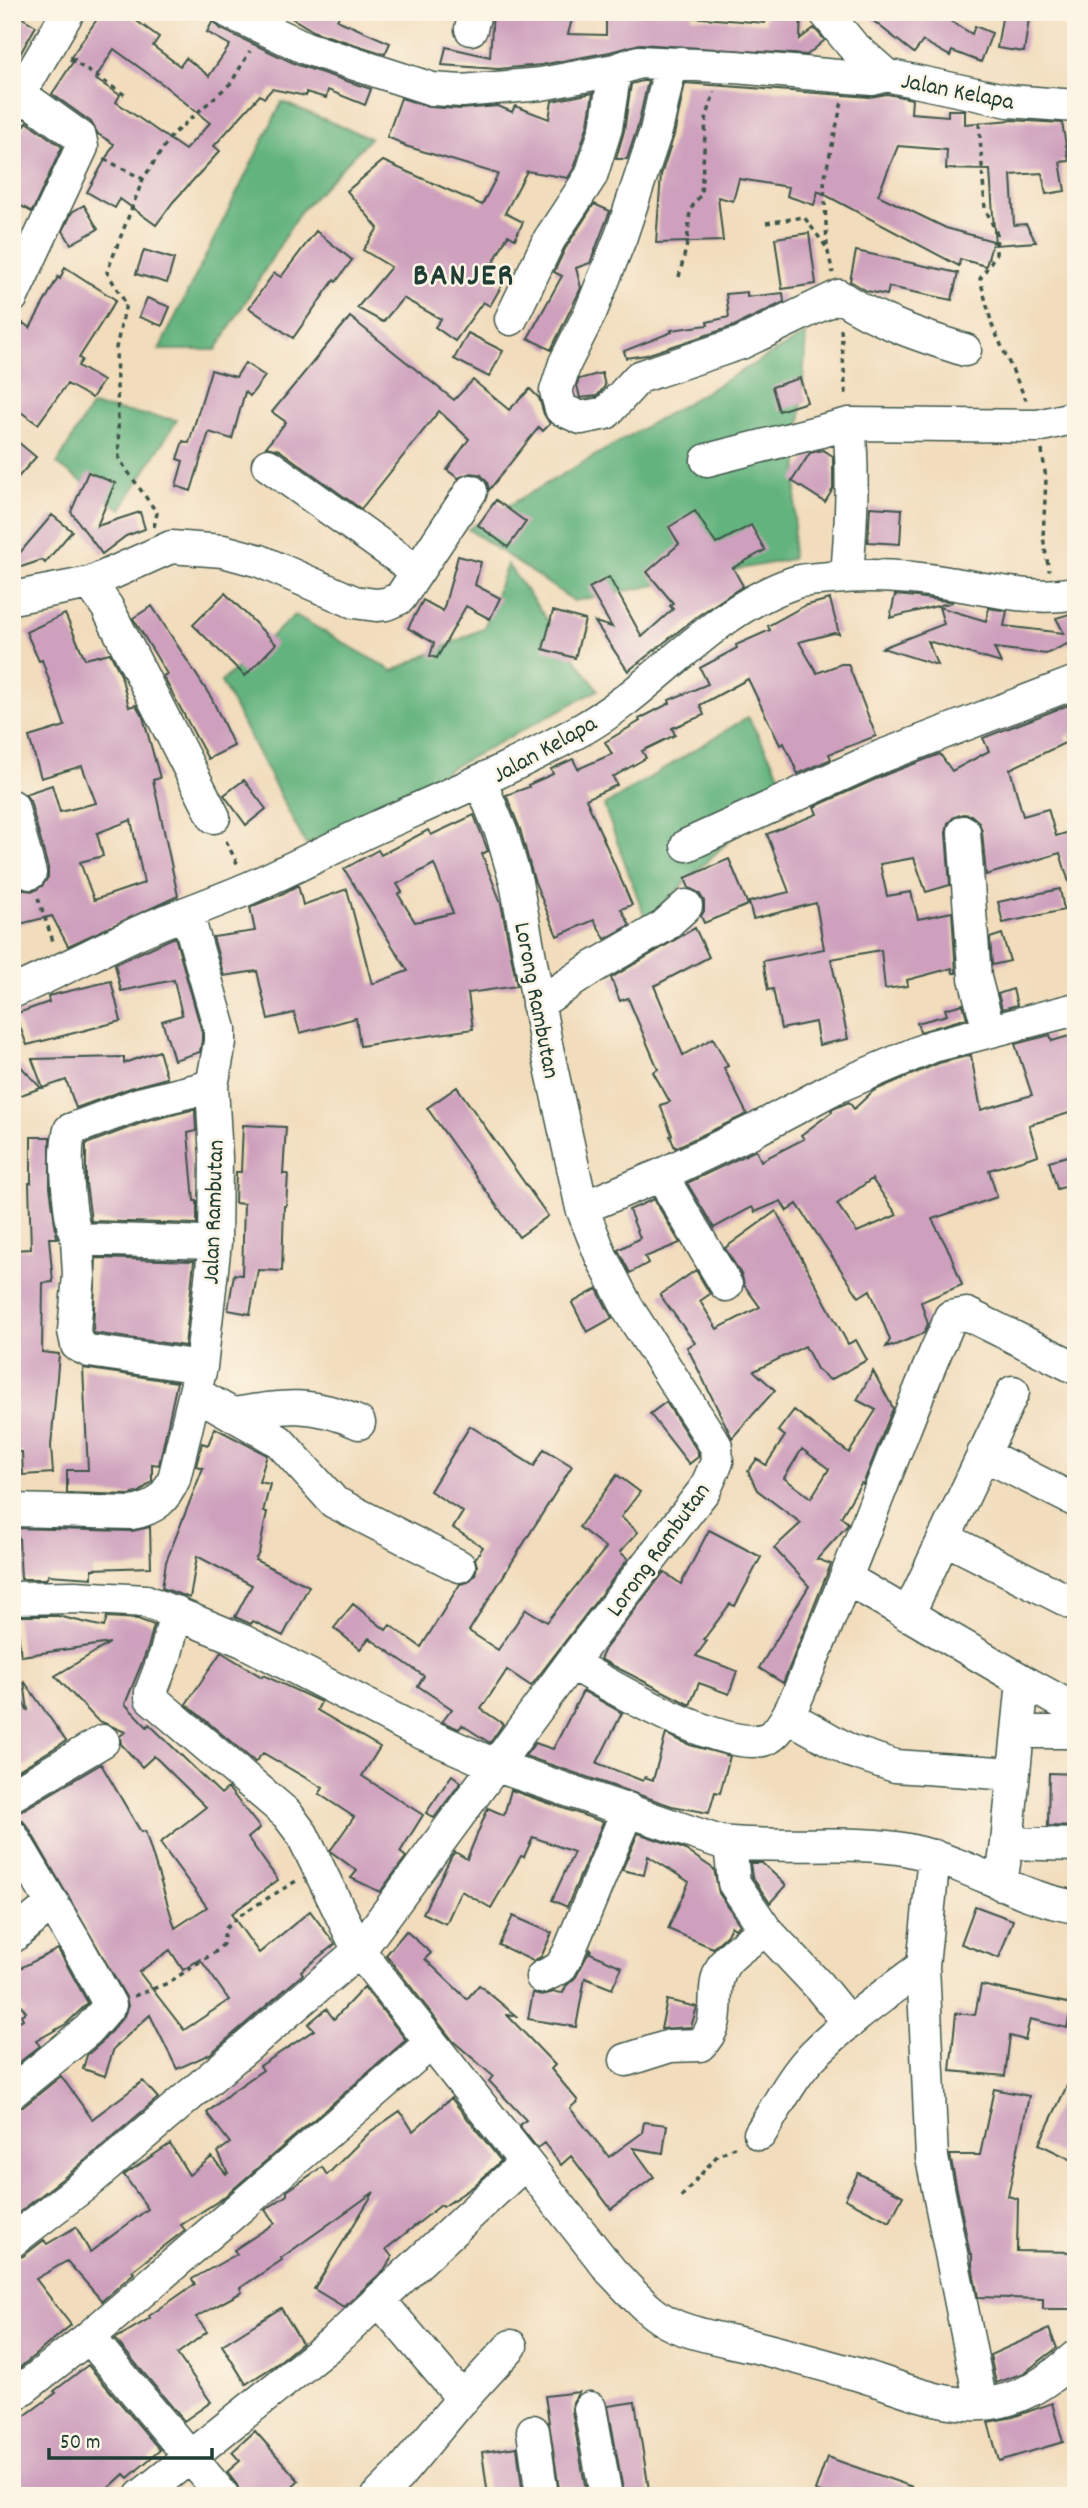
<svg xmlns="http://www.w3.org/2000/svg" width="1088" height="2508" font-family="Dekko,sans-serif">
<rect width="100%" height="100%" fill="#fcf5e5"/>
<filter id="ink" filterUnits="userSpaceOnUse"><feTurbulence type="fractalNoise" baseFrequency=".0143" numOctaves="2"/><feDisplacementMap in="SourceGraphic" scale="14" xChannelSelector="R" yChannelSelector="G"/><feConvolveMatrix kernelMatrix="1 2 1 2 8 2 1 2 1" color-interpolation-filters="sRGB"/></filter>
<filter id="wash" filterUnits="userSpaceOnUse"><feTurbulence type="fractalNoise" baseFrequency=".00686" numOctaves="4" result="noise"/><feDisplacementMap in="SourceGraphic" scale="28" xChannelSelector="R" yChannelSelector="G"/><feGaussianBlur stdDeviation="1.57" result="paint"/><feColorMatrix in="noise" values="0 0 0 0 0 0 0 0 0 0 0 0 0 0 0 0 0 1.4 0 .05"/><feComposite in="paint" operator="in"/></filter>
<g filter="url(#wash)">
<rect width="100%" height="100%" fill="#f1dcbb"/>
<path fill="#64b37e" stroke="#427859" stroke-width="2" d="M282 102 370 138 300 212 216 350H159Z
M806 334 792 559 574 601 468 529Z
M91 406 177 420 121 509 57 464Z
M507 564 598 690 306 845 221 682 295 615 393 671 484 628Z
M748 717 786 786 646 920 604 806Z"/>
<g id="blocks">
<path fill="#cea0bd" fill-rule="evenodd" d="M12 12 36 26 12 68Z
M102 12H124L159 37 153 46 180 66 186 58 209 76 230 45 207 32 213 21 221 29 298 65 371 89 365 105 328 90 326 98 306 92V96L272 89 264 98 260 95 214 146 220 151 173 202 156 225 120 199 115 208 87 192 114 144 98 134 91 122 52 94 75 59 71 57ZM114 49 165 86 210 123 185 150 116 102 120 95 95 79Z
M282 12H341L337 20 390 43 385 54 315 32Z
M493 12H574L568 34 606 35V12H692L691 17 765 23 766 12H801L800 39 814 28 825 40 807 55 640 44 610 52 541 65 498 69 442 65 446 47 490 57Z
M862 12H935L972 34 975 26 992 33 981 62 952 51 950 56 923 41 914 53Z
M1003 12H1030L1024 52 997 48Z
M642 81H648L638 126 627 159H616L624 131 631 84Z
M685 83 870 97 887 94 912 99 911 113 948 116V110H965V124L1012 120 1062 123 1069 161 1060 162 1065 191 1046 194 1042 173 1011 175 1014 225 1026 224 1036 242 995 245 990 170 946 169 947 150 898 146 878 195 946 228 993 241 986 266 960 259 959 266 818 191 814 205 787 196 789 187 739 179 733 201 718 197 723 241 656 243 661 175 674 135Z
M593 93 588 124 574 168 568 178 527 171 505 213 523 222 515 239 508 235 487 275 502 285 490 306 483 302 455 341 435 327 441 319 403 298 383 322 357 308 391 267 363 250 378 228 347 191 383 161 482 205 498 174 402 145 404 144 387 137 401 98 430 107 461 109 498 106 512 112 515 106 549 119 552 101Z
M27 122 62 147 32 212 12 201V144Z
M594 204 610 211 590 263 576 268 581 288 551 350 528 338 562 276 554 272 565 249Z
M84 205 98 229 71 244 63 231 72 212Z
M316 231 352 260 336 282 334 280 293 338 249 308 274 273 281 277Z
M809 233 816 284 782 289 775 238Z
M144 250 174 259 167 283 136 274Z
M856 251 958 273 952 300 889 287 887 295 867 291 850 281Z
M65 267 116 300 79 358 82 360 78 366 103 381 92 398 67 384 38 424 12 406V368L20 357 12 353V341L23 323 30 328 58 277 60 279Z
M747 292V297L783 293 784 302 734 326 646 355 626 358 624 351 672 332 671 330 708 325 707 322 729 317 726 294Z
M147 298 170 307 162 326 139 317Z
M350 317 454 400 473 380 509 410 530 389 539 398 544 414 550 424 543 431 539 427 489 490 487 482 481 475 471 473 458 478 447 470 469 439 439 411 361 509 279 450 266 447 286 422 272 412Z
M468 333 503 351 489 377 454 359Z
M245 363 265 376 250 396 245 392 232 439 209 432 191 491 176 486 183 461 177 459 183 441 189 443 211 370 236 377Z
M602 373 605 386 597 396 580 398 577 385 579 379Z
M800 378 807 402 779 411 772 387Z
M12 437 36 457 12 484Z
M823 450 833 456V489L825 502 792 481 810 453Z
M88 472 115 483 97 526 140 512 145 529 126 536 102 554 71 512Z
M496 500 526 522 508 547 478 525Z
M870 507 902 509 900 544 868 542Z
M695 511 716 544 751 525 765 550 733 568 743 586 699 615 628 671 595 622 612 627 589 588 609 577 642 637 673 609 670 606 673 603 647 572 679 544 669 527Z
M52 515 72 531 45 563 42 560 12 570V562Z
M458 556 481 562 475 585 500 598 490 619 466 606 437 658 430 656 434 643 408 628 423 600 443 611Z
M225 593 276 644 245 676 193 625Z
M895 595 917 597 953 602 890 618Z
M830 599 839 634 834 633 799 642 817 673 841 664H848L876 736 829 754 831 759 798 774 784 743 780 745 748 679 700 705 704 715 672 728 675 735 642 751 646 758 613 777 617 785 586 799 632 905 621 909 630 925 605 939 594 920 557 936 534 880 520 829 506 795 529 787 528 785 553 774 551 769 573 759 578 769 612 754 605 742 640 721 639 719 670 703 669 700 708 684 700 668 737 648 736 645 770 630 768 626 804 606Z
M152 606 212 699 234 746 208 759 163 676 167 674 133 618Z
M939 607 986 621 989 608 1007 611 1004 626 1064 633 1056 618 1076 612V657L1069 643 1046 654 994 648 1001 663 928 641 937 665 882 648 944 624Z
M553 611 585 620 575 658 543 649Z
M65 614 85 659 110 653 121 675 129 707 136 705 143 717 160 778 153 780 178 896 68 946 52 916 12 926V878L18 886 25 890 34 891 43 885 48 877V868L30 801 25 794 52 785 60 812 96 803 82 766 41 778 29 737 65 726 42 660 39 661 26 632ZM131 820 144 883 94 900 80 862 103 856 97 833Z
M1076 702V732L1065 737 1067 742 1010 769 1023 816 1048 809 1056 836 1076 830V891L1072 892 1060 853 986 875 982 831 979 822 971 815 963 814 954 817 948 823 946 833 950 885 926 892 914 858 880 864 887 896 911 892 918 919 952 912 956 973H953L952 968 907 980 908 986 885 989 881 950 831 959 848 1039 819 1045 815 1022 781 1029 773 989 768 990 763 961 824 949 816 903 753 919 749 902 789 892 767 834 817 814 814 807 887 774 940 754 952 771 989 751 983 738Z
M244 780 266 809 246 825 224 795Z
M474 815 488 851 482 854 501 903 517 986 468 993 473 1029 360 1046 356 1018 300 1033 294 1013 268 1019 257 971 224 976 213 937 255 931 250 907 278 896 298 885 303 905 347 889 372 984 408 971 344 869 378 850 381 855 428 830 431 835ZM434 864 453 913 415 922 398 894 402 892 397 884Z
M729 859 748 905 704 923 701 916 704 911V901L699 893 689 888 685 878Z
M1060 889 1064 910 1003 923 998 902Z
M695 928 709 957 654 986 683 1055 713 1038 728 1066 724 1068 747 1114 675 1148 670 1136 672 1135 660 1105 670 1102 653 1072 658 1069 628 998 620 1001 611 978Z
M1002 934 1010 961 992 965 990 938Z
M175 937 202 1032V1040L200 1052 174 1060 162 1021 182 1015 174 980 121 991 115 964Z
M111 981 121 1021 27 1045 15 1014 49 1002 48 996Z
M1013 989 1017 1005 1002 1009 998 994Z
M963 1004 967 1018 920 1032 917 1023 947 1015 945 1009Z
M1076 1034V1111L1029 1125 1038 1155 989 1170 997 1197 932 1219 950 1253 962 1285 921 1302 928 1324 924 1333 893 1346 892 1345 886 1347 890 1340 870 1290 859 1297 797 1204 787 1211 781 1201 755 1212 752 1207 714 1228 687 1183 756 1150 761 1161 804 1139 801 1135 832 1112 831 1110 842 1105 849 1102 854 1109 873 1091 939 1063 971 1055 981 1110 1032 1095 1015 1044 1050 1035 1052 1041ZM872 1179 897 1215 857 1232 837 1204Z
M159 1051 167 1078 133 1087 76 1108 66 1080 43 1088 32 1059 124 1057V1063Z
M12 1057 41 1088 12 1098Z
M457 1087 548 1216 519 1237 427 1108Z
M195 1109 196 1131 188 1133 194 1201H197V1224L91 1221 86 1184V1144L144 1122Z
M243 1125 286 1127 283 1174H288L286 1206H284L282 1271 258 1270 250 1314 228 1310 234 1274 242 1275 244 1204 235 1203 236 1172H241Z
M31 1137H50V1187L57 1238H49L53 1282 43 1283 42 1352 59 1354 51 1446 53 1473 23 1475 22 1452H12V1250L31 1249 29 1183H31Z
M1072 1155 1076 1170V1184L1057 1189 1049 1161Z
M654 1199 680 1243 645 1257 648 1263 630 1273 618 1250 640 1238 629 1210Z
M776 1211 848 1344 856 1340 867 1360 830 1380 817 1369 805 1346 754 1371 775 1390 732 1438 687 1347 695 1343 660 1295 696 1270 710 1294 700 1301 717 1329 760 1307 744 1285 742 1276 725 1248Z
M96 1258 194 1261 185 1346 93 1333Z
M597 1289 612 1318 587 1332 572 1303Z
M83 1368 177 1382 159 1465 152 1464V1481L140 1492 130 1495 67 1493V1470H88Z
M873 1371 893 1408 863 1484 861 1483 841 1517 848 1523 846 1527 817 1559 831 1564 783 1683 759 1668 809 1586 774 1548 801 1523 757 1490 748 1471 757 1459 766 1465 785 1436 778 1431 794 1410 849 1453 876 1410 857 1400ZM802 1449 829 1469 811 1498 784 1478Z
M666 1402 698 1452V1457L689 1464 650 1414Z
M470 1426 534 1466 544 1449 572 1466 469 1631 498 1650 526 1609 547 1622 606 1548 579 1527 617 1475 640 1492 621 1517 638 1532 620 1552 628 1559 531 1686 507 1670 481 1709 503 1724 490 1743 462 1725 459 1729 442 1722 452 1709 418 1686 424 1676 369 1638 360 1649 334 1628 353 1604 386 1630 390 1625 421 1647 460 1584 468 1582 475 1575 477 1566 475 1559 483 1547 453 1528 463 1512 430 1491Z
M215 1428 267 1455 259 1482 270 1484 263 1512H267L259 1553 255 1560 309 1586 283 1636 253 1621 251 1624 235 1617 252 1585 197 1556 190 1598 162 1588 166 1562 203 1468 196 1466 202 1443 208 1445Z
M150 1527 151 1567 92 1569V1578L49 1575 46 1579H21L19 1538 12 1539V1528L132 1531Z
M709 1530 761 1557 735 1606 730 1604 704 1639 707 1641 696 1656 737 1671 729 1694 699 1683 690 1705 600 1659 605 1649 664 1572 681 1584Z
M16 1616H58L104 1627 107 1617 138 1619 154 1625 148 1648 125 1704 147 1727 149 1724 221 1794 228 1788 260 1828 248 1838 278 1880 231 1914 259 1953 310 1911 335 1944 301 1971 303 1974 288 1987 210 2054 177 2069 150 2015 114 2048 105 2076 83 2069 87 2055 102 2042 124 2016 128 2006 126 1997 28 1827 22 1820 12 1818V1813L21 1811 101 1764 141 1832 145 1831 175 1928 207 1907 160 1843 206 1807 154 1756 142 1767 121 1744 120 1736 125 1732 97 1720 55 1676 110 1643 21 1656ZM170 1950 183 1970 200 1959 229 2000 184 2030 139 1972Z
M221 1652 262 1677 263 1675 321 1702 317 1710 380 1747 362 1776 423 1815 400 1852 406 1857 380 1892 351 1878 357 1871 330 1851 354 1817 319 1794 323 1788 263 1753 255 1762 186 1704Z
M24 1681 66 1741 15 1772 12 1767V1683L28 1711Z
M583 1691 622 1713 597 1763 643 1781 645 1777 653 1780 666 1734 690 1745 730 1756 720 1793 715 1792 709 1813 672 1806 525 1756 535 1743 553 1749Z
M1049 1773 1076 1774V1827L1048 1826Z
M452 1775 461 1782 434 1818 426 1813Z
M511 1790 603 1822 567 1907 552 1900 574 1852 533 1837 524 1857 521 1856 491 1908 461 1891 446 1924 423 1913 451 1857 455 1852 467 1859 488 1808 504 1815Z
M638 1833 684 1849 714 1869 719 1893 740 1925 735 1929 731 1926 727 1935 713 1948 668 1929 689 1882 648 1856 644 1875 622 1870Z
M750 1863H762L786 1885 770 1903 752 1877Z
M975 1906 1013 1920 999 1958 961 1944Z
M513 1916 552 1933 541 1957 533 1961 499 1945Z
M406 1931 431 1953 425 1959 467 1999 479 1985 516 2016 507 2015 555 2065 551 2069 578 2101 570 2108 609 2157 642 2133 644 2122 667 2125 663 2153 633 2148 654 2177 611 2209 571 2156 561 2165 544 2143 537 2148 519 2125 526 2120 489 2081 493 2076 453 2041 386 1955Z
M591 1948 590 1953 622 1967 612 1989 585 1978 576 2027 528 2019 533 1993 542 1995 554 1992 563 1993 566 1986 576 1977Z
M58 1949 88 2003 66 2024 36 2041 40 2046 12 2068V2025L23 2019 21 2015 26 2012 12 1994V1972Z
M981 1985 1072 2004 1067 2028 1030 2019 1025 2040 1010 2036 1005 2076 950 2071 956 2013 975 2015Z
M364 1987 406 2040 223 2198 181 2225 185 2230 132 2271 134 2273 102 2301 67 2261 36 2279 71 2325 12 2374V2259L23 2256 44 2240 47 2244 76 2227 90 2252 148 2209 124 2175 170 2144 189 2175 212 2157 226 2174 228 2173 218 2152 230 2143 207 2113 230 2093 263 2070 260 2066 314 2030 308 2024 326 2009 334 2019Z
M667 2000 697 2007 691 2027 661 2029Z
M1076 2067V2162L1039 2144Z
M61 2076 92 2119 143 2081 158 2098 75 2169 12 2218V2110L24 2106Z
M994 2089 1029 2096 1008 2196 1018 2199 1017 2251 1076 2252V2309H1043V2299L978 2297 972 2265V2254H970L950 2155H980Z
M451 2098 501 2161 474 2186 443 2207 441 2205 386 2249 392 2257 384 2270 344 2307 314 2289 374 2192 281 2258 282 2260 240 2288 242 2292 196 2317 207 2332 177 2354 211 2402 184 2421 115 2339 150 2318 149 2316 195 2284 192 2279 237 2254 234 2250 275 2223 265 2210 287 2195V2191L322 2167 327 2175 371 2131 400 2111 413 2131Z
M858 2173 903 2196 890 2222 845 2199Z
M281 2308 302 2343 274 2366 246 2384 222 2345Z
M1049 2329 1057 2348 1024 2373 996 2383 990 2355Z
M88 2365 160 2450 128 2478 124 2474 100 2496H12V2425L56 2393 54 2391Z
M579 2392 573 2402 572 2411 587 2496H560L545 2396Z
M635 2402 650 2496H624L608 2406Z
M1052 2403 1063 2442 999 2461 988 2422 1013 2417Z
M255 2431 299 2481 283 2496H241L237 2485 227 2472 240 2461 232 2452Z
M517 2447 523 2496H488L482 2452Z
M827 2457 930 2493 929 2496H829L815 2491Z"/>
</g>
</g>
<g filter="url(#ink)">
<use href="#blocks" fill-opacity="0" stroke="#3e5548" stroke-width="2"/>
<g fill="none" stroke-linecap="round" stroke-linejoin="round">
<g stroke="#3e5548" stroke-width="35">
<path id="minor" d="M229 12 306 48 432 89 462 91 541 84 615 70 639 62 735 67 872 79 886 75
M825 12 852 45 886 75 1009 101 1076 106
M471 29 475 12
M680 63 669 72 656 131 621 236 591 311 565 363 556 391 561 409 581 418 606 413 639 377 741 343 839 296C878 322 921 336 965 350
M12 107 68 12
M12 297 82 147 80 137 20 94
M511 319 549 240 591 176 606 128 615 70
M707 460 849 424 1038 426 1076 417
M268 465 417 571
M847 576C851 525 854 475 849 424
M90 583 107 607 214 817
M12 598 90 583 171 547 223 551 260 561 354 602 376 605 386 604 400 598 471 491
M12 806 30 873
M964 832 975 978 989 1031
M687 845 880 757 1076 682
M12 992C54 974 94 953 135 934 172 917 212 904 249 888 292 869 334 847 377 827 446 796 512 768 579 731 656 689 710 610 796 582 806 579 820 579 831 578 870 574 909 576 948 583 991 589 1032 601 1076 593
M538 1004 592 968 664 926 686 906
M661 1175 726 1285
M582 1208 661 1175 757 1129 834 1088 933 1046 1076 1009
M77 1239C69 1218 63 1152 70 1130L139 1104 212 1086
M201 1367 89 1351 77 1345 74 1331 79 1275 77 1239 215 1243
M195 1393 279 1441 334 1502 459 1566
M234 1414C283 1406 312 1401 359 1423
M983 1454 1076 1501
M12 1510 132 1513C155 1509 165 1499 174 1479L201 1367 215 1243 216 1158 212 1086 220 1042V1029L187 913
M944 1538 1076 1605
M856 1584 1023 1681 1007 1843 1001 1884
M12 1598 75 1597 146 1601 243 1641 409 1727 497 1766 720 1842C779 1849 839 1840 897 1848 960 1857 1013 1897 1076 1907
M176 1612 166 1653 151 1692V1698L287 1814 302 1834 359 1951 611 2271C630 2290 649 2315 675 2326 699 2336 726 2340 752 2346 784 2354 817 2363 849 2372 893 2383 936 2407 982 2404 1019 2402 1049 2381 1075 2357
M908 1615 1013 1392
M571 1663C608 1685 725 1754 766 1739 788 1731 806 1673 815 1652 846 1581 873 1507 902 1435 913 1407 924 1379 936 1351 941 1339 947 1330 950 1317L967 1314 1076 1368
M1023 1681 1076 1710
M795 1720 850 1751 895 1766 1013 1774
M1018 1732H1076
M12 1795 103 1741
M12 1836 75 1942 110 2005 88 2030 12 2092
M1007 1843 1076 1845
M730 1844 734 1883 766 1930 818 1985 849 2023
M934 1856 923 1966 932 2158 981 2404
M12 1937 53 1903
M542 1977 560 1968 568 1954 628 1809
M626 2060 670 2046 700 2045C727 2020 706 1992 724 1964 734 1950 752 1940 766 1930
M760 2134C777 2107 792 2076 814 2054 847 2021 886 1994 923 1966
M12 2241 87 2183 359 1951 571 1663 705 1489 717 1462 716 1446 628 1309 601 1256 582 1208 546 1044 516 882 502 834 481 783
M379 2300 463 2399
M89 2337 223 2496
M12 2397 89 2337 431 2043
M590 2408 606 2496
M533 2431 542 2496
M141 2496 337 2339 525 2163
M378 2496 398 2476 458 2404 511 2346"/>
</g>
<path stroke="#3e5548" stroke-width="3.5" stroke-dasharray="5 5" stroke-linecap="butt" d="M70 59 125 95
M979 123 985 208 997 234 996 254 980 279 992 325 1026 400
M104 159 143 179
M766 223 804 217 827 248 833 273
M827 246 824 180 842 102
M679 277 687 244 690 210 701 194 706 120 714 92
M841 329 846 398
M1042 450 1046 479 1043 537 1049 571
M154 527 157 513 119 459 116 348 126 304 107 272 143 179 172 135 231 83 250 51
M226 841 238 865
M38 898 54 944
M134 1996 168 1983 218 1950 223 1944 225 1929 240 1915 296 1881
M681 2197 717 2156 738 2145"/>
<use href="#minor" stroke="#fff" stroke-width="32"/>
</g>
</g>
<g text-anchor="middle" stroke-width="5" stroke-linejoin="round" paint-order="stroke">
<g font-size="24" fill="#1f3d34" stroke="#fcf5e5">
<text transform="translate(958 90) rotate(11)" y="8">Jalan Kelapa</text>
<text transform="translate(544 748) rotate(-29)" y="8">Jalan Kelapa</text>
<text transform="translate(538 1000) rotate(79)" y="8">Lorong Rambutan</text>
<text transform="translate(212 1212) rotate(-88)" y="8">Jalan Rambutan</text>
<text transform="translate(657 1549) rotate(-54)" y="8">Lorong Rambutan</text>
</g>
<g font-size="32" font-weight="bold" letter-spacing="2" fill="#1f3d34" stroke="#fcf5e5">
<text x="464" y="284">BANJER</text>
</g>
</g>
<rect width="1088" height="2508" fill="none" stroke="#fcf5e5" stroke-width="42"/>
<path d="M49 2448v10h163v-10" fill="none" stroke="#1f3d34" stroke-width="3.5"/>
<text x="60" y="2448" font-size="21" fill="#1f3d34" stroke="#fcf5e5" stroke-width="5" paint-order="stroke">50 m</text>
</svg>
